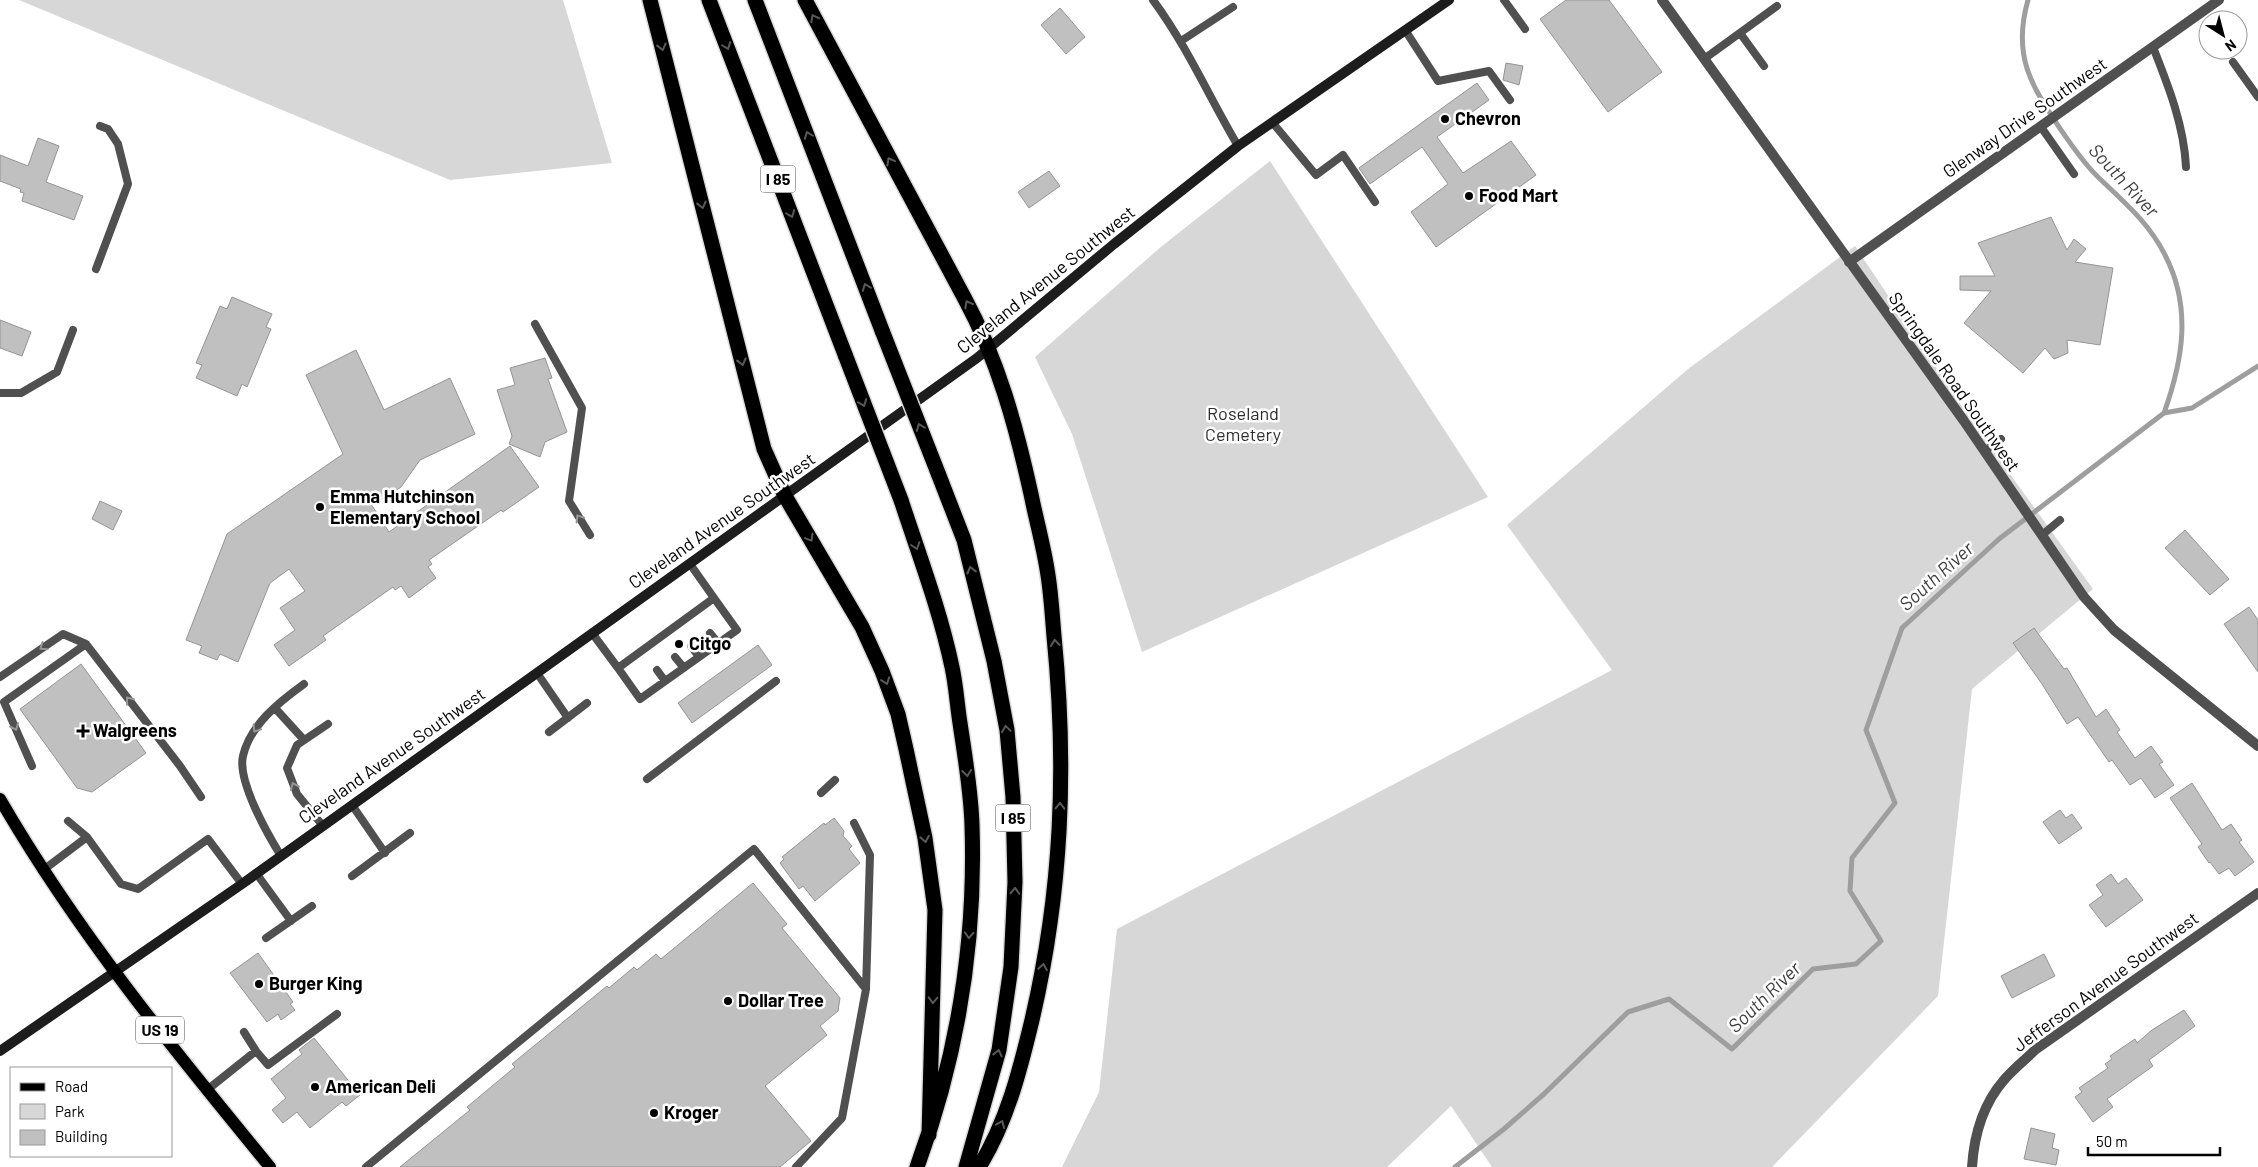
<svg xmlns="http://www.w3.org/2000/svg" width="2258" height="1167" font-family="Barlow,sans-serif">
<rect width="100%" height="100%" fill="#fff"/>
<path fill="#d7d7d7" d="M19 0H563L612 163 450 180Z
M1270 161 1488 497 1142 652 1072 434 1035 357 1162 246Z
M1855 246 1971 420 2093 589 1972 689 1938 996 1772 1167H1492L1451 1106 1387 1167H1062L1099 1092 1117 929 1612 670 1507 525 1688 369Z"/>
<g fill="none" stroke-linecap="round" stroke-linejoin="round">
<path stroke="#9e9e9e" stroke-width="5" d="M2164 413 2192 408 2258 366
M1455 1167 1504 1129 1544 1094 1628 1012 1669 999 1732 1049 1813 969 1856 964 1881 941 1850 891 1852 858 1895 803 1866 730 1902 628 1999 539 2164 413C2183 360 2192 307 2165 255 2149 223 2124 202 2099 178 2084 164 2073 147 2061 130 2031 85 2012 56 2028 0"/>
</g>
<path fill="#c0c0c0" stroke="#949494" d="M1566 0H1609L1662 72 1608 112 1540 19Z
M1060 8 1085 37 1066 54 1041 25Z
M1506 63 1523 66 1519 85 1503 80Z
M1477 83 1489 100 1437 137 1463 173 1511 141 1536 175 1436 247 1411 212 1448 184 1422 147 1370 184 1359 168Z
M38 138 59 146 46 182 83 196 74 220 22 201 24 193 20 192 21 189 0 181V155L28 166Z
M1049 171 1060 186 1029 208 1018 192Z
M2051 217 2067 250 2074 239 2086 249 2075 262 2113 268 2100 345 2067 340 2068 353 2054 359 2045 348 2023 373 1964 323 1991 291 1960 290V276H1995L1978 243Z
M232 297 272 314 266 327 271 329 247 387 242 384 237 396 196 378 202 365 196 363 220 306 227 309Z
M0 320 31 332 22 356 0 348Z
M356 350 384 410 450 378 475 434 420 460 401 487 385 498 371 504 389 532 510 446 539 487 503 512 501 510 429 560 432 564 428 567 436 578 409 598 401 586 395 590 393 587 323 636 326 640 289 666 274 645 295 630 280 608 305 591 289 569 270 583 238 662 220 654 217 660 199 653 202 646 186 640 227 534 343 454 306 375Z
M545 358 552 378 548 379 567 432 545 442 540 457 509 444 512 436 497 390 515 385 510 368Z
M100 501 122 511 113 530 92 519Z
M2185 530 2229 579 2210 595 2165 548Z
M2249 607 2258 620V672L2224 624Z
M2034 628 2064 669 2067 668 2096 717 2106 709 2120 730 2117 732 2135 758 2151 746 2163 762 2159 764 2174 785 2155 798 2141 778 2130 785 2112 760 2109 762 2078 717 2067 724 2042 684 2013 643Z
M758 645 772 665 692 723 678 703Z
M81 664 146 753 92 792 77 788 20 709Z
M2192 783 2222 830 2231 824 2242 840 2239 842 2254 862 2235 876 2229 868 2219 874 2210 862 2209 863 2198 847 2202 844 2170 798Z
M2060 810 2066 818 2072 814 2082 828 2059 844 2043 822Z
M834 818 844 831 843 836 852 846 849 849 860 863 815 901 803 886 799 889 780 863 784 859 782 857 824 823 825 825Z
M2111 874 2118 884 2126 878 2143 900 2106 927 2089 905 2103 895 2096 885Z
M753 883 787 924 782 928 840 998 838 1011 820 1026 827 1035 765 1086 811 1141 780 1167H400L470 1110 467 1107 515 1067 512 1064 607 986 609 988 634 967 637 970 656 954 661 959Z
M258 953 293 1002 290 1004 295 1010 281 1020 278 1014 267 1022 230 973Z
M2044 954 2055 976 2012 998 2001 976Z
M2184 1010 2195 1026 2149 1060 2153 1066 2107 1099 2113 1107 2093 1122 2075 1097 2082 1092 2079 1088 2108 1068 2105 1064 2112 1059 2110 1056 2135 1039 2137 1043 2152 1030Z
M314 1038 360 1095 346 1106 342 1102 310 1128 297 1112 283 1123 272 1110 286 1098 271 1079 302 1054 299 1050Z
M2031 1128 2055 1134 2052 1148 2059 1150 2056 1165 2024 1159Z"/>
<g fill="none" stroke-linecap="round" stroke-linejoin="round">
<g stroke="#dbdbdb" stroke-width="15">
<path id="primary" d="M0 799C77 932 173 1049 270 1167"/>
</g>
<g stroke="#dbdbdb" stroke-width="18">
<path id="highway" d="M650 0 764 449 785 496 862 627 882 671 898 714 906 749 925 838 935 910 929 1135
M709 0 846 357
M755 0 883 333
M805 0 965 299C998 360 1016 426 1031 494 1036 519 1043 544 1047 569 1051 591 1052 613 1054 636 1067 767 1062 891 1032 1020 1020 1070 1007 1122 979 1167
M938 473 964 540 994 661 1007 730 1013 797 1015 882 1011 967 999 1050 966 1167
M901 500C919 555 940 610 952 667 956 685 957 704 960 723 965 757 971 791 972 825 976 941 957 1058 917 1167"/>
</g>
<path stroke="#505050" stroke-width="8" d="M1153 0C1187 46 1209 97 1238 146
M1504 0 1525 29
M1405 30 1438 81 1489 71 1510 100
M1740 33 1764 66
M1181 41 1233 7
M2153 47C2168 85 2184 125 2186 167
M1704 59 1777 6
M2233 62 2258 97
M1272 122 1316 175 1343 155 1375 202
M2041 127 2074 174
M96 269 128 184 118 144 108 129 100 126
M535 324 582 408 569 501 590 535
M0 393H21L57 372 73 330
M1985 451 2001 439
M2042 535 2060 520
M592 633 618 668 714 598 690 564
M710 633 718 643
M691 646 699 657
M675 657 684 668
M618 668 640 699 737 630 714 598
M657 670 665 681
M537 673 568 718
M0 677 63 634 86 644
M275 708 304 740
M549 732 587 703
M32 766 4 702 86 644 180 766 201 797
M647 779 776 681
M821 793 835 780
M352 805 385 853
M68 821 87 837 121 884 138 889 208 839 242 884
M854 823 870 855 866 989
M323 826 297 794 287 768 297 745 328 724
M281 856C268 835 237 781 243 756 250 725 279 702 304 684
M42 871 87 837
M256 873 291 921
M352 876 410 833
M266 938 312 906
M244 1032 256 1051
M207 1090 256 1051 268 1065 337 1014
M366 1167 754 849 866 989 842 1118 796 1167"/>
<path stroke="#505050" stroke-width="10" d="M1662 0 1964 421 2084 597 2114 630 2258 746
M1849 262 2219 0
M1972 1167C1974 1136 1983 1104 2004 1080 2013 1069 2025 1060 2035 1050L2258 893"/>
<path stroke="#1d1d1d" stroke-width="10" d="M0 1051 242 884 977 358 1114 244 1238 146 1449 0"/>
<use href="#primary" stroke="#000" stroke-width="12"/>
<use href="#highway" stroke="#000" stroke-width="15"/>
<g stroke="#dbdbdb" stroke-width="18" stroke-linecap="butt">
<path id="highway-bridge" d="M883 333 938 473
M846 357 901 500"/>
</g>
<use href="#highway-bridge" stroke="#000" stroke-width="15"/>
</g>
<defs><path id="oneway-chevron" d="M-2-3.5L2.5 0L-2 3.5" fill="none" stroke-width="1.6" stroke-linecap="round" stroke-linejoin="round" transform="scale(1.25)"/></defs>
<g stroke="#595959">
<use href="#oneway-chevron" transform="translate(814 18) rotate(-117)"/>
<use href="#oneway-chevron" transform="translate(727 46) rotate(69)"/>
<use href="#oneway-chevron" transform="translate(662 47) rotate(76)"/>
<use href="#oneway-chevron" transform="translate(808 135) rotate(-111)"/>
<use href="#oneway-chevron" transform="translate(890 161) rotate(-119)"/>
<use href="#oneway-chevron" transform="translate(702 205) rotate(76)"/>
<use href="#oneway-chevron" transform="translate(791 214) rotate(69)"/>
<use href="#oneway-chevron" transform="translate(866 287) rotate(-111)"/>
<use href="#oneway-chevron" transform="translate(968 304) rotate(-118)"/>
<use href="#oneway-chevron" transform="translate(742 362) rotate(76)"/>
<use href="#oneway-chevron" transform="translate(863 403) rotate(69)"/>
<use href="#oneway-chevron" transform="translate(920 427) rotate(-111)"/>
<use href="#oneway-chevron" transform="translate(810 538) rotate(59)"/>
<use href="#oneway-chevron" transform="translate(916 546) rotate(72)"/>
<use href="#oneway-chevron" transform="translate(971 570) rotate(-104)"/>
<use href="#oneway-chevron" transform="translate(1055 643) rotate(-96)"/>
<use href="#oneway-chevron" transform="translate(886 681) rotate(70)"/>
<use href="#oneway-chevron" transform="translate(1006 729) rotate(-98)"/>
<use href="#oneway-chevron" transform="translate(967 773) rotate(83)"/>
<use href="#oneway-chevron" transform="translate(1060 806) rotate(-89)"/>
<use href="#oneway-chevron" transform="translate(925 839) rotate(80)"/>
<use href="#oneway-chevron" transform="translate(1015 891) rotate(-87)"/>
<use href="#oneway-chevron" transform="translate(969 935) rotate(93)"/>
<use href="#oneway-chevron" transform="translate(1043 967) rotate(-80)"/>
<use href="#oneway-chevron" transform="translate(933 1000) rotate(92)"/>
<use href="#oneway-chevron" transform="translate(998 1053) rotate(-77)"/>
<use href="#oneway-chevron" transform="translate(1001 1124) rotate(-67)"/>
</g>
<g stroke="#969696">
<use href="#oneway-chevron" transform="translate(579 518) rotate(-122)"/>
<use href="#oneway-chevron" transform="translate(43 647) rotate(146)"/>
<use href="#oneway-chevron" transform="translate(129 700) rotate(-128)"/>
<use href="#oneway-chevron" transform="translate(15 727) rotate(66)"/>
<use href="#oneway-chevron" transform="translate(256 729) rotate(122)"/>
<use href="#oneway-chevron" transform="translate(294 786) rotate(-113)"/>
</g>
<g fill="#000" stroke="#fff" stroke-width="2">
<circle cx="1445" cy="119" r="5"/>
<circle cx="1469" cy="196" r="5"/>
<circle cx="320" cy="507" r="5"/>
<circle cx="679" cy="644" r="5"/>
<path d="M80.5 723.5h5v5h5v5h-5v5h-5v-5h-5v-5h5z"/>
<circle cx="259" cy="984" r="5"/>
<circle cx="728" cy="1001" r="5"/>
<circle cx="315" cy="1087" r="5"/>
<circle cx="654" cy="1113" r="5"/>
</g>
<g text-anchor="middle" stroke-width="5" stroke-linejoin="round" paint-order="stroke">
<g fill="#fff" stroke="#4c4c4c" stroke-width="1">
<rect x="760.5" y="165.5" width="35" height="27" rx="4"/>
<rect x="995.5" y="804.5" width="35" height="27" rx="4"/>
<rect x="136" y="1016.5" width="48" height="27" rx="4"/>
</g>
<g font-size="16" font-weight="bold" fill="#000">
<text x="778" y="185">I 85</text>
<text x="1013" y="824">I 85</text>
<text x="160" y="1036">US 19</text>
</g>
<g font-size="18" fill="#000" stroke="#fff">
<text transform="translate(2025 118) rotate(-35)" y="6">Glenway Drive Southwest</text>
<text transform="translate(1046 280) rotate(-39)" y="6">Cleveland Avenue Southwest</text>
<text transform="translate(1954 382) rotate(55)" y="6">Springdale Road Southwest</text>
<text transform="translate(722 521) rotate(-35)" y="6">Cleveland Avenue Southwest</text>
<text transform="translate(392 756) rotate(-35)" y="6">Cleveland Avenue Southwest</text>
<text transform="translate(2106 982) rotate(-36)" y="6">Jefferson Avenue Southwest</text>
</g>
<g font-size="18" font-weight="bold" fill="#000" stroke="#fff" text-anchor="start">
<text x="1455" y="125">Chevron</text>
<text x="1479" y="202">Food Mart</text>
<text x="330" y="503">Emma Hutchinson<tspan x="330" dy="21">Elementary School</tspan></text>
<text x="689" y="650">Citgo</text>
<text x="93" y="737">Walgreens</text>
<text x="269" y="990">Burger King</text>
<text x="738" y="1007">Dollar Tree</text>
<text x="325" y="1093">American Deli</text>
<text x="664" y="1119">Kroger</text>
</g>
<g font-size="18" fill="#2e2e2e" stroke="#fff">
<text x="1243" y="420">Roseland<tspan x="1243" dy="21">Cemetery</tspan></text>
</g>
<g font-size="19" font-style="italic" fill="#3f3f3f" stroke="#fff">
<text transform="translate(2124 180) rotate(47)" y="7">South River</text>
<text transform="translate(1936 576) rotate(-42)" y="7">South River</text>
<text transform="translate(1764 997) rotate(-44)" y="7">South River</text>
</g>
</g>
<rect x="10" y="1067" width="162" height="90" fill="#ffffff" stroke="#999999"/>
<rect x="20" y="1083" width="25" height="8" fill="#000000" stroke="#999999"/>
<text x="55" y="1092" font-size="15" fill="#000000">Road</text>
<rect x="20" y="1104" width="25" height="15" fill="#d7d7d7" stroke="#999999"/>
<text x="55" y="1117" font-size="15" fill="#000000">Park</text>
<rect x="20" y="1130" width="25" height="15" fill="#c0c0c0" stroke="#999999"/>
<text x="55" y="1142" font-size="15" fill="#000000">Building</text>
<g transform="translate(2223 35) rotate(144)"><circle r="24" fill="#ffffff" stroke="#999999"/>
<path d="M0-4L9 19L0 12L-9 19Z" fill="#000000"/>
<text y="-8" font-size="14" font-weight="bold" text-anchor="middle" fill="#000000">N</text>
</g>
<path d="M2088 1147v8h132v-8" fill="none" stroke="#000000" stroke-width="2.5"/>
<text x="2096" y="1147" font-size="15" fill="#000000" stroke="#ffffff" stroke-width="4" paint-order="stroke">50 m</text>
</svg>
